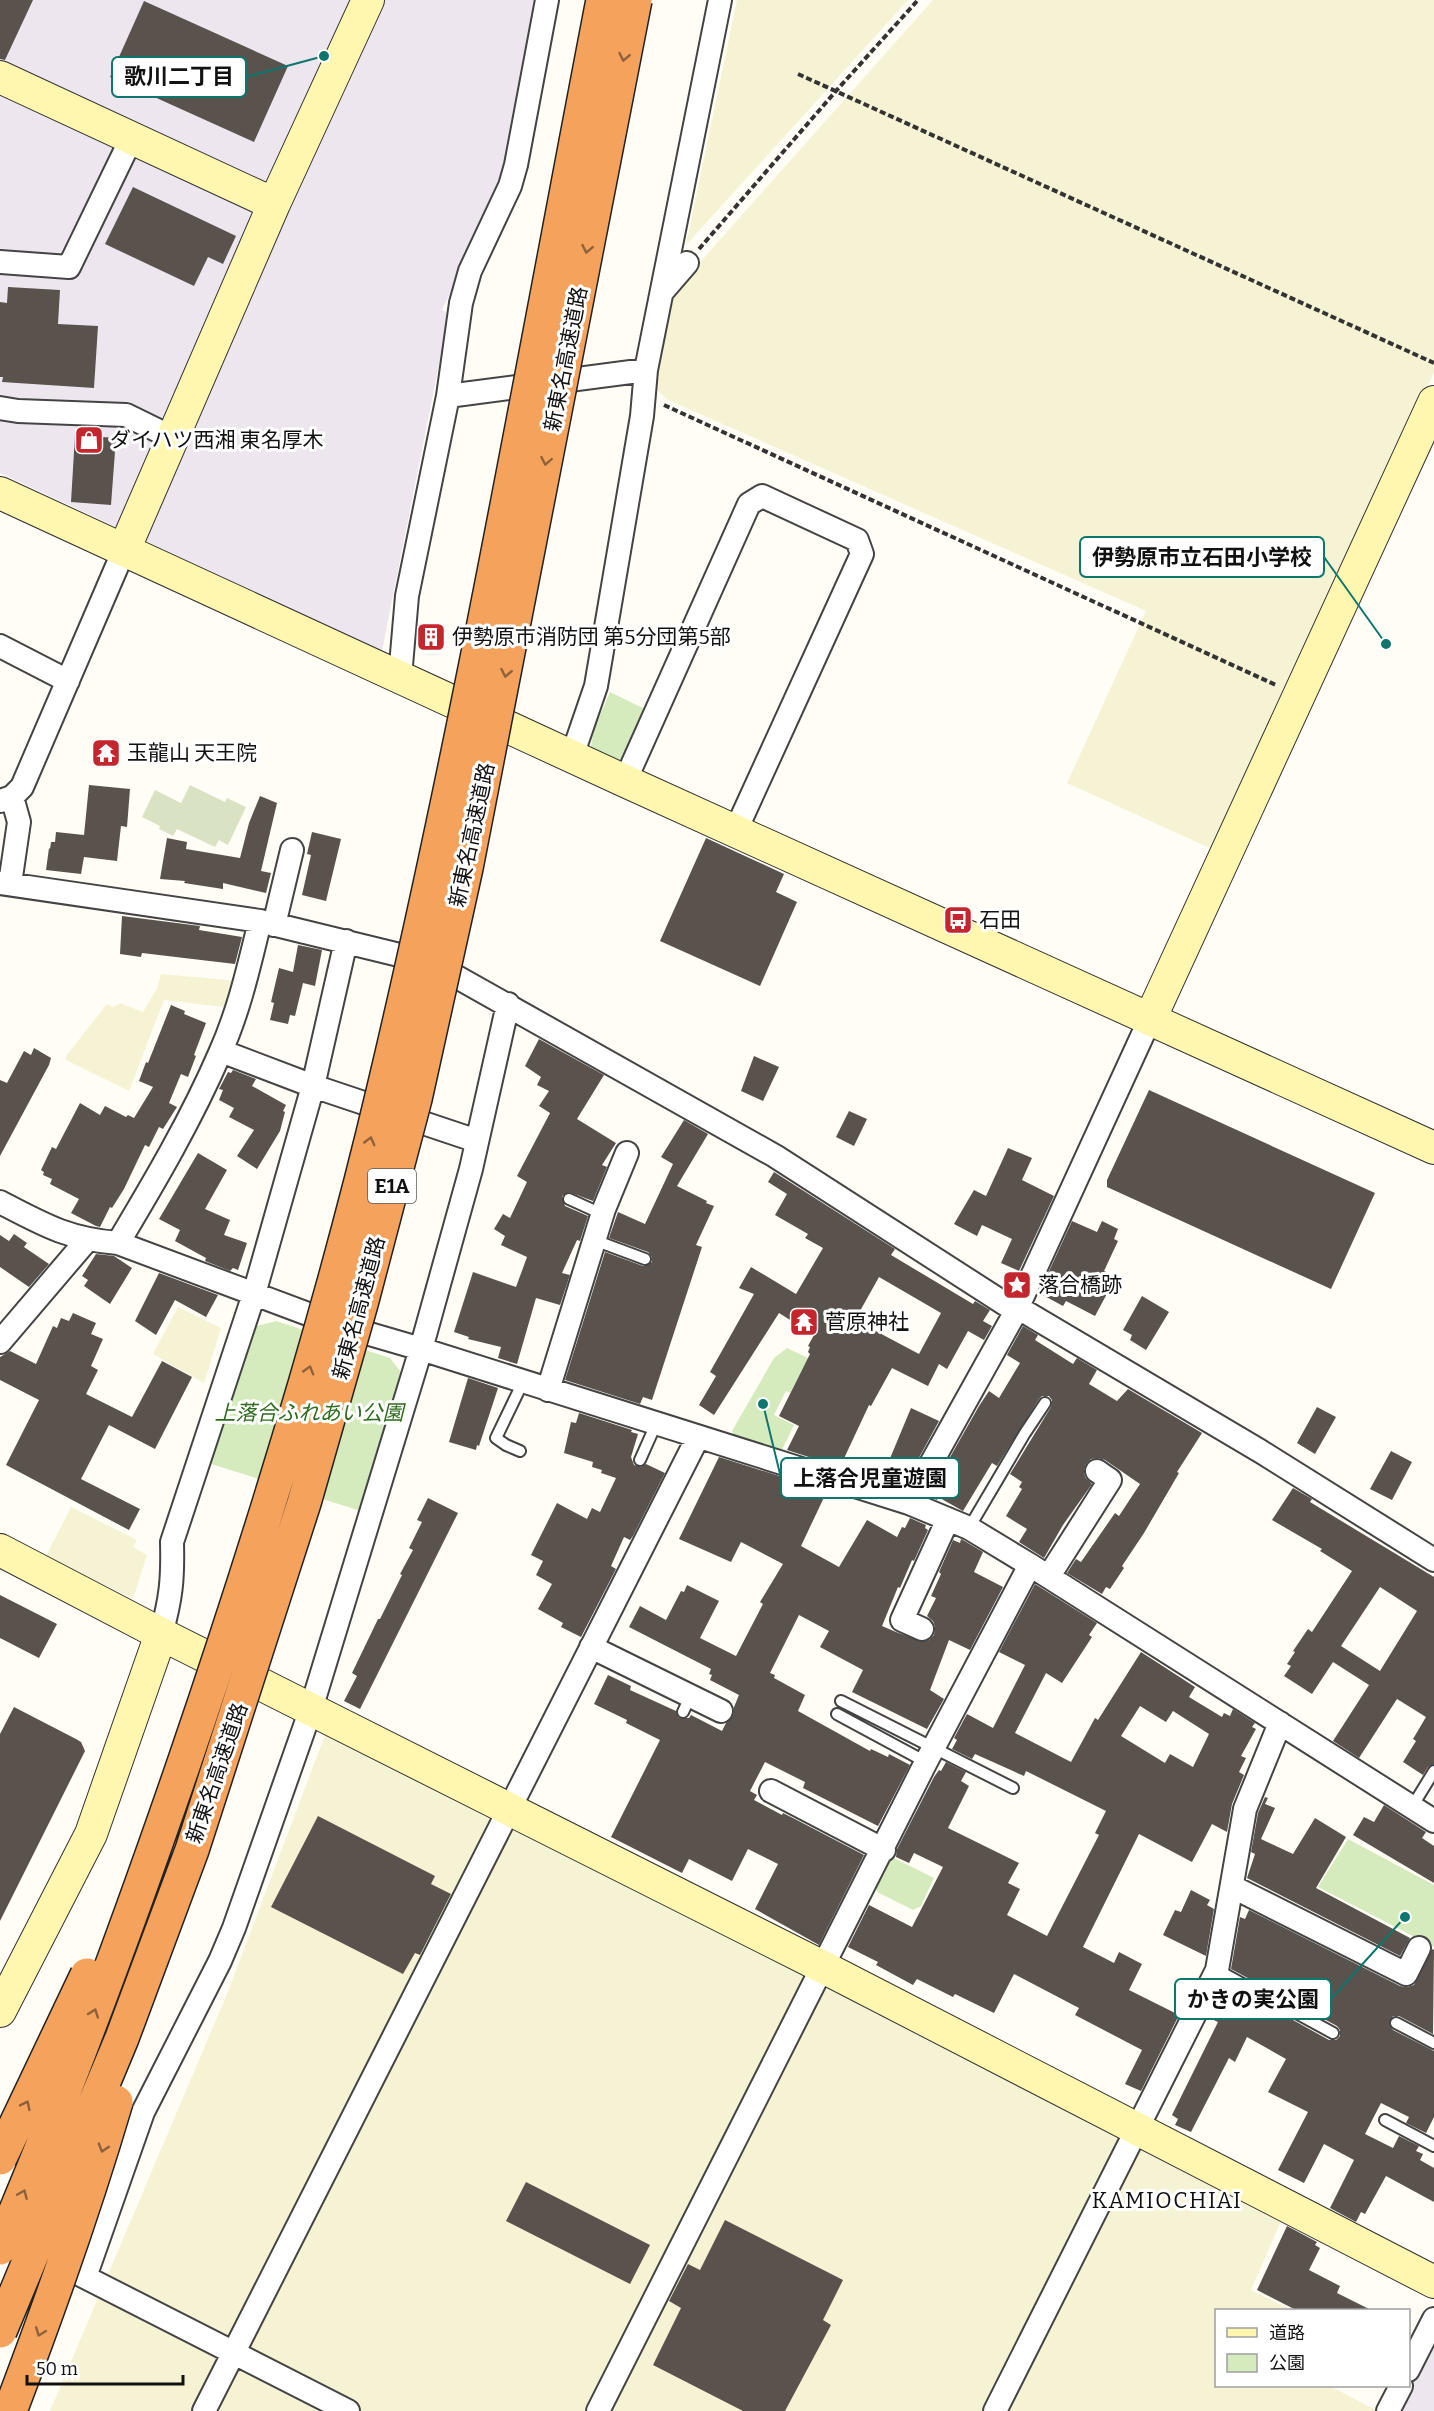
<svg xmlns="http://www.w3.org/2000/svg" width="1434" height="2411" font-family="Bitter,'Noto Sans JP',serif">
<rect width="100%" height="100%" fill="#fffdf5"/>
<path fill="#eee6ef" d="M0 0H539L524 140 442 310 449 314 382 651 0 473Z
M1434 2337V2411H1396Z"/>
<path fill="#f6f3d4" d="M737 0H908L686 245Z
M933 0H1434V372L1214 850 1067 783 1146 611 666 399 653 385 671 295Z
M161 974 240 981 232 1008 164 1000 129 1091 66 1060V1056L107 1004 113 1007 120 1003 143 1012 157 988Z
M178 1307 221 1328 204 1383 153 1354Z
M71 1507 137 1540 133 1547 147 1555 133 1599 46 1556Z
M327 1730 1283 2217 1251 2290 1292 2310H1216V2386H1330L1378 2411H50L227 1994Z"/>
<path fill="#d5ebbd" d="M610 692 647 710 624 762 616 765 590 752 594 729Z
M276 1321 390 1358 404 1376 364 1512 208 1463 253 1327Z
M787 1348 810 1359 821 1380 802 1370 790 1393 786 1391 774 1415 794 1425 782 1450 734 1435 732 1431 774 1358Z
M1348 1839 1434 1885V1947L1318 1887Z
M892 1857 934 1878 921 1906 913 1910 877 1892 876 1888Z"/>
<path fill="#d9e3c4" d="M190 785 225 802 227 798 246 807 228 845 219 840 215 847 177 829 173 836 159 829 160 826 142 817 155 790 181 803Z"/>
<path fill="#5a524d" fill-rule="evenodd" d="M0 0H33L5 60 0 59Z
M144 1 288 66 254 142 110 77Z
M133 187 236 236 223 264 208 257 194 286 105 244Z
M8 287 60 290 58 324 98 326 94 388 2 382 3 377H0V302L7 303Z
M75 435 116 438 111 505 71 502Z
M424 623 442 627 438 651 420 647Z
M89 785 130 789 127 827 121 826 117 861 84 857 81 874 46 870 49 848 50 849 51 842H55L56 832 84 835Z
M260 796 277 803 261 871 271 873 266 893 223 883V889L184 883 185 881 160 879 167 838 187 842 186 849 240 858 249 823Z
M312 832 341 839 326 901 302 895 311 855 307 854Z
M706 838 784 874 776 892 797 902 760 986 660 941Z
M122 916 200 926 199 930 242 937 235 964 142 953 141 957 120 954Z
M298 945 322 950 315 986 303 983 295 1016 290 1015 288 1024 270 1020 274 1003 271 1002 279 968 293 972Z
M171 1005 185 1011 184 1014 206 1023 194 1055 196 1056 188 1077 181 1074 169 1103 177 1107 163 1129 159 1127 149 1147 145 1145 124 1189 112 1208 110 1207 100 1227 96 1226 71 1213 79 1199 50 1184 52 1179 43 1175 44 1172 41 1170 52 1147 56 1149 80 1103 100 1115 105 1106 126 1117 128 1115 134 1118 153 1087 139 1081 146 1062 148 1063Z
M539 1039 604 1075 577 1119 616 1143 602 1165 607 1167 593 1201 569 1192 562 1196 565 1206 588 1216 580 1241 577 1240 562 1273 570 1275 560 1305 536 1298 517 1364 498 1358 501 1347 468 1339 469 1337 454 1332 473 1272 516 1287 527 1257 501 1245 505 1236 494 1229 503 1214 510 1218 527 1182 517 1176 550 1113 539 1106 549 1091 537 1085 541 1077 525 1066Z
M34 1048 51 1058 49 1065 0 1156V1080L7 1083 24 1051 31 1055Z
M754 1056 779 1067 763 1101 741 1091Z
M233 1070 256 1079 252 1086 286 1105 283 1111 285 1112 280 1131 257 1169 237 1156 254 1130 229 1117 234 1108 219 1100 223 1090 219 1089 228 1072 231 1073Z
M1149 1090 1375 1193 1331 1289 1107 1187V1180Z
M849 1111 867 1119 854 1146 836 1137Z
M684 1120 708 1134 677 1186 707 1201 706 1203 714 1206 696 1245 702 1247 652 1400 643 1397 640 1404 565 1380 605 1252 643 1266 652 1262V1257L648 1252 609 1238 618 1212 645 1224 673 1164 661 1157Z
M1008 1148 1032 1158 1022 1180 1054 1196 1019 1271 1001 1263 1012 1239 982 1225 977 1236 954 1224 974 1190 986 1196Z
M198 1153 227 1170 205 1209 230 1220 224 1235 247 1243 238 1270 233 1268 230 1271 205 1261 206 1258 175 1241 180 1230 159 1219Z
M774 1172 895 1249 891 1255 973 1304 975 1301 990 1310 983 1321 992 1326 984 1340 968 1331 947 1369 939 1364 928 1386 892 1368 871 1406 869 1405 840 1467 787 1450 799 1426 779 1416 810 1354 808 1352 810 1347 808 1346 814 1335 779 1313 714 1415 699 1405 716 1376 710 1372 754 1294 739 1288 751 1267 796 1294 823 1248 805 1238 808 1234 775 1215 787 1194 768 1182ZM879 1277 941 1313 919 1354 855 1320Z
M1072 1221 1097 1232 1102 1221 1118 1229 1114 1239 1118 1241 1104 1271 1116 1277 1095 1316 1066 1301 1063 1306 1039 1293Z
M14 1234 27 1243 24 1247 49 1264 29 1287 0 1267V1235L9 1241Z
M96 1254 114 1256 132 1268 110 1304 84 1286 88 1280 82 1276Z
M159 1273 218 1295 206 1317 175 1300 156 1335 135 1321Z
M1142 1296 1169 1312 1146 1350 1130 1340 1132 1335 1123 1330Z
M73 1313 96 1323 91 1334 103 1339 91 1366 98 1370 86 1394 132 1417 162 1361 192 1377 155 1449 109 1425 81 1479 140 1509 129 1530 6 1465 39 1400 0 1380V1357L10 1351 36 1364 53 1326 57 1328 61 1318 69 1321Z
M1023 1326 1038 1335 1035 1340 1073 1364 1077 1358 1097 1370 1089 1384 1117 1401 1128 1389 1202 1433 1177 1472 1179 1473 1144 1533 1122 1566 1124 1568 1110 1589 1106 1587 1102 1594 1067 1573 1076 1559 1081 1562 1115 1513 1119 1516 1140 1484 1105 1460 1098 1458 1091 1459 1086 1464 1084 1470 1085 1477 1092 1484 1063 1525 1044 1558 1019 1542 1027 1529 1006 1516 1022 1489 1019 1487 1022 1482 1010 1474 1051 1407 1052 1400 1049 1396H1042L1039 1399 997 1466 992 1463 963 1511 938 1497 937 1500 928 1496 979 1406 989 1391 999 1398 1020 1363 1007 1355Z
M468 1378 498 1388 479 1446 477 1445 476 1450 449 1442Z
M1317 1407 1336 1417 1315 1454 1297 1443Z
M911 1408 939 1421 903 1487 881 1480Z
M579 1413 632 1430 631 1432 638 1434 631 1457 634 1465 640 1467 646 1464 665 1473 633 1536 630 1540 624 1537 611 1566 616 1569 581 1637 561 1627 563 1623 538 1609 552 1584 536 1575 543 1561 531 1555 557 1503 587 1519 592 1508 600 1512 616 1478 601 1473 602 1470 592 1467 593 1462 564 1453 571 1422 576 1423Z
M1391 1451 1412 1462 1392 1500 1370 1489Z
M719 1457 827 1491 801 1546 839 1567 867 1520 897 1537 902 1527 905 1528 910 1518 926 1525 925 1528 928 1530 914 1561 912 1560 900 1588 898 1587 882 1626 896 1632 923 1642 929 1640 934 1635 935 1627 933 1621 927 1616 936 1598 931 1596 941 1574 939 1572 953 1540 960 1543 961 1539 963 1540 983 1552 974 1572 1003 1587 970 1650 949 1640 930 1690 944 1699 927 1729 852 1692 863 1670 820 1647 829 1631 799 1615 770 1673 775 1675 774 1678 805 1695 798 1711 870 1751 871 1749 888 1757 889 1754 910 1765 878 1826 803 1788 805 1782 765 1762 750 1791 757 1795 754 1800 782 1815 783 1813 793 1818 864 1855 819 1945 755 1909 778 1864 748 1849 732 1881 689 1859 682 1873 611 1837 660 1740 626 1723 627 1720 594 1704 608 1675 631 1686 630 1690 676 1711 679 1718H689L691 1715 722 1731 726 1723 733 1716 734 1707 739 1695 710 1680 712 1675 709 1674 711 1669 629 1627 640 1606 666 1620 681 1591 684 1592 687 1585 719 1601 700 1638 736 1656 763 1604 760 1602 783 1564 741 1542 731 1562 679 1539Z
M1293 1488 1312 1499 1310 1502 1434 1577V1764L1428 1767 1423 1775 1403 1762 1416 1741 1413 1739 1426 1717 1397 1699 1359 1758 1333 1741 1369 1685 1333 1662 1312 1694 1284 1676 1291 1666 1287 1664 1295 1652 1293 1651 1308 1629 1312 1632 1352 1571 1320 1551 1322 1549 1272 1520ZM1380 1587 1417 1611 1380 1671 1341 1646Z
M428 1498 458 1513 360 1709 344 1701 357 1676 352 1673 378 1619H380L402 1575 400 1574 413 1550 409 1548 422 1522 417 1520Z
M1035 1584 1097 1623 1089 1635 1092 1637 1062 1683 1046 1673 1015 1733 1071 1762 1095 1718 1098 1720 1141 1652 1195 1687 1189 1697 1222 1717 1224 1713 1230 1716 1233 1709 1255 1723 1252 1727 1256 1729 1241 1756 1246 1758 1239 1772 1244 1775 1232 1804 1227 1832 1212 1824 1192 1862 1139 1834 1083 1947 1114 1963 1119 1952 1142 1964 1129 1990 1179 2015 1141 2091 1125 2084 1142 2050 1075 2015 1079 2008 1014 1974 994 2013 955 1994 953 1997 917 1979 913 1985 876 1965 878 1962 848 1947 869 1905 912 1927 943 1867 914 1853 909 1863 896 1857 897 1849 934 1777 939 1770 941 1771 946 1762 966 1772 961 1781 969 1786 948 1828 1019 1863 1008 1883 1020 1889 1007 1915 1047 1936 1099 1835 1095 1833 1106 1811 1026 1771 1024 1776 975 1754 972 1759 952 1749 957 1740 954 1738 967 1714 993 1728 1025 1665 999 1652ZM1140 1706 1166 1722 1173 1711 1209 1734 1193 1767 1170 1754 1165 1763 1121 1736Z
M0 1595 57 1624 39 1658 0 1638Z
M14 1707 76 1739 81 1742 85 1751 0 1921V1734Z
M1265 1797 1268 1798 1265 1804 1275 1808 1261 1839 1293 1854 1315 1818 1346 1837 1316 1888 1410 1938 1400 1956 1247 1878 1255 1854 1251 1852 1258 1813Z
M1384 1805 1426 1832 1422 1838 1434 1846V1883L1353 1835 1364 1817 1374 1822Z
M318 1816 435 1876 431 1884 451 1894 420 1955 415 1953 403 1974 271 1907Z
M1191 1890 1210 1900 1207 1905 1214 1909 1206 1956 1163 1935 1175 1910 1181 1912Z
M1249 1910 1400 1986 1407 1987 1414 1985 1432 1949 1434 1950 1433 2034 1399 2016H1393L1389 2023 1393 2030 1434 2051V2117L1426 2133 1406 2123 1409 2117 1381 2103 1365 2134 1393 2148 1399 2136 1419 2146 1416 2151 1423 2154 1420 2160 1434 2168V2202L1386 2176 1365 2214 1361 2212 1356 2222 1330 2208 1354 2160 1324 2144 1304 2183 1278 2170 1308 2112 1268 2092 1286 2059 1247 2037 1235 2062 1229 2058 1191 2132 1175 2125 1178 2119 1172 2115 1218 2022 1209 2018 1226 1983 1329 2040H1336L1340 2036V2030L1337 2026 1231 1969 1240 1917 1245 1919Z
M526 2182 650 2245 630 2284 506 2221Z
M725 2220 843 2280 823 2320 831 2325 785 2411H743L653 2365 681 2308 669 2301 688 2264 700 2270Z
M1287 2226 1317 2242 1315 2245 1320 2248 1309 2270 1340 2286 1337 2293 1371 2310H1296L1257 2290Z"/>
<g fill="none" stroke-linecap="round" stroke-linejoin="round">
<g stroke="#444" stroke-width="14">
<path id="lane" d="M569 1199 602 1214
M594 1240 645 1259
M520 1451 506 1445 496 1438 523 1382
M640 1460 656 1424
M969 1528 1025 1433 1045 1403
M841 1701 1013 1788
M683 1712 691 1695
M837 1714 926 1762
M1412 1807 1434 1771
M1217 1970 1333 2033
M1396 2023 1434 2043
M1385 2120 1434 2146"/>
</g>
<g stroke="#444" stroke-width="26">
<path id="street" d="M0 262 69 267 132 137
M662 292 687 263
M448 396 646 370
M0 408 18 411 126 415 173 438
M0 646 68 681
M400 677 407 596 448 396 461 303 470 271 510 186 516 165 547 0
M572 756 596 686 642 416 646 370 720 0
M625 781 749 504 762 496 857 540 862 554 736 830
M0 801 12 797 22 787 124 550
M0 883 260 921 432 963 775 1156 1016 1311 1027 1313 1260 1451 1434 1560
M10 884 19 822 12 797
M274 925 292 850
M221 1051 313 1086 477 1141
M0 1202C44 1225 68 1239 118 1243L332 1323 421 1349 909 1503 969 1528 1030 1565 1434 1821
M118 1243C155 1181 191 1120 220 1053 239 1011 249 966 260 921
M0 1342 87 1240
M548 1390 604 1209 627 1153
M909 1503 1016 1311 1150 1019
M1049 1576 1110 1480 1097 1471
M922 1629 902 1620 948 1519
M161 1634C171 1599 173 1579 172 1542L254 1294 313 1086 346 941
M591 1647 721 1711
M771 1791 884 1850
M1233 1887 1406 1974 1419 1948
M20 2244 348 2411
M85 2277 143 2112 220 1961 234 1928 311 1709 421 1349 471 1169 508 1004
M1408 2370 1434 2319
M204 2411 698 1437
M598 2411 926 1762 1030 1565
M995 2411 1217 1970 1245 1809 1280 1723
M1388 2411 1401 2386"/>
</g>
<g stroke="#333" stroke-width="34">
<path id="secondary" d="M0 77 274 204
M0 493 625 781 1434 1148
M124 550 274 204 368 0
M1150 1019 1434 402
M0 1550 161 1634 823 1967 1434 2282
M0 2011 91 1834 161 1634"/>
</g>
<path stroke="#333" stroke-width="4" stroke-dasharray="6 3" stroke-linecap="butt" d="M798 74 1434 363
M699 249 836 91 918 0
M664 405 1276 685"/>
<use href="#lane" stroke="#fff" stroke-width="10"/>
<use href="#street" stroke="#fff" stroke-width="22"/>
<use href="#secondary" stroke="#fff6b0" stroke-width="32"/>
<g stroke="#222" stroke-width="36" stroke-linecap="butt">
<path id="highway-bridge" d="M0 2158 87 1975
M0 2248C68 2090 127 1928 183 1766 259 1544 329 1320 383 1092 469 731 533 364 603 0
M0 2331 122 2038 192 1850 304 1503 361 1304 415 1099 466 868 635 0
M10 2411C49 2309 85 2207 116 2102"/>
</g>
<use href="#highway-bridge" stroke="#f5a25d" stroke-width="33"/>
</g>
<defs><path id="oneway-chevron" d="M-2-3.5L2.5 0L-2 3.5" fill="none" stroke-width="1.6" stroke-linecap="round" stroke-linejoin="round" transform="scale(1.5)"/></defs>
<g stroke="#8e613b">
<use href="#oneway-chevron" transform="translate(624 57) rotate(101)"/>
<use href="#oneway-chevron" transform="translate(587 249) rotate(101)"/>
<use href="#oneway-chevron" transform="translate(546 461) rotate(101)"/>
<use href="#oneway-chevron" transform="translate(506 673) rotate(101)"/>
<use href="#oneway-chevron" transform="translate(370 1141) rotate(-75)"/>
<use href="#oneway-chevron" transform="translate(309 1370) rotate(-74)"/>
<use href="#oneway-chevron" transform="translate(94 2013) rotate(-70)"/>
<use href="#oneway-chevron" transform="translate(26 2105) rotate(-64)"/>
<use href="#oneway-chevron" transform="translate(103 2148) rotate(107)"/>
<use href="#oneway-chevron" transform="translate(23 2194) rotate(-67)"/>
<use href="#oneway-chevron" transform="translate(40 2332) rotate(111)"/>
</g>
<defs>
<g id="shop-square" transform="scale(1.5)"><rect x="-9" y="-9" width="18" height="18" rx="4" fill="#c4262e" stroke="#fff"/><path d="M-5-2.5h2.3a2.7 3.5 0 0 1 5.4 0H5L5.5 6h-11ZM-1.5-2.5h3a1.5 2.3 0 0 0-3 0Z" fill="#fff"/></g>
<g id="building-square" transform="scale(1.5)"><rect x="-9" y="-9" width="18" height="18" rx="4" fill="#c4262e" stroke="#fff"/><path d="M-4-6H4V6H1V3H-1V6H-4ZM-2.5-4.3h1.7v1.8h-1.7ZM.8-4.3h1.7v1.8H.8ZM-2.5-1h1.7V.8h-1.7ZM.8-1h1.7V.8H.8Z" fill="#fff"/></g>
<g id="temple-square" transform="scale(1.5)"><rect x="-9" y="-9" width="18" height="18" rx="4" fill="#c4262e" stroke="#fff"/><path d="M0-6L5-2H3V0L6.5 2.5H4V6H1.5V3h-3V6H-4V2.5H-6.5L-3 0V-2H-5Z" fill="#fff"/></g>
<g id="bus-square" transform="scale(1.5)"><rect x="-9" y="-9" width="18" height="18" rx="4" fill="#c4262e" stroke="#fff"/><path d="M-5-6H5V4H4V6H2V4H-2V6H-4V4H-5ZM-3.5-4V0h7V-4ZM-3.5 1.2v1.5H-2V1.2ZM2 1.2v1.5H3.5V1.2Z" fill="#fff"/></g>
<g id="sight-square" transform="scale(1.5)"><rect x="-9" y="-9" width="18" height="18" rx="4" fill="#c4262e" stroke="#fff"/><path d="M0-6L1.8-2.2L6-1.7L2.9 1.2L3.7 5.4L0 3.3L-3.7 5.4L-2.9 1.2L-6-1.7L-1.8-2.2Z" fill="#fff"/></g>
</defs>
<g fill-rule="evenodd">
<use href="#shop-square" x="89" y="440"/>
<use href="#building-square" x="431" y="637"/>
<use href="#temple-square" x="106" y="753"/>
<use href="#bus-square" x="958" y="920"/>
<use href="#sight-square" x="1017" y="1285"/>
<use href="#temple-square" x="804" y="1322"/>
</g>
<g text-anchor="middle" stroke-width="6" stroke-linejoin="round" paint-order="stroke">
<rect fill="#fff" stroke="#585858" stroke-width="1.5" x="368" y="1169" width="48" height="34" rx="4.5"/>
<g font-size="20" font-weight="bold" fill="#111">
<text x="392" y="1193">E1A</text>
</g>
<g font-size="21" fill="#111" stroke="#fff">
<text transform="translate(566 359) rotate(-79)" y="7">新東名高速道路</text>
<text transform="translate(472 835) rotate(-78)" y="7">新東名高速道路</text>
<text transform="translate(359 1308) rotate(-75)" y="7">新東名高速道路</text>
<text transform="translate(217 1773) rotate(-71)" y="7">新東名高速道路</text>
</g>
<g font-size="21" fill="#111" stroke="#fff" text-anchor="start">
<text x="110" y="447">ダイハツ西湘 東名厚木</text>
<text x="452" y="644">伊勢原市消防団 第5分団第5部</text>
<text x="127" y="760">玉龍山 天王院</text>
<text x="979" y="927">石田</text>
<text x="1038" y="1292">落合橋跡</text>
<text x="825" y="1329">菅原神社</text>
</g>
<g font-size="21" font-style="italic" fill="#2f6b1f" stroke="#fff">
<text x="309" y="1420">上落合ふれあい公園</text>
</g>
<g font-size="22" letter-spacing="1.5" fill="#111" stroke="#fff">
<text x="1167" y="2208">KAMIOCHIAI</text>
</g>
</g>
<path fill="none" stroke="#0f766e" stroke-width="2" d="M324 56L246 77M1386 644L1324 557M763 1404L781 1478M1405 1917L1331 1999"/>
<g fill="#0f766e" stroke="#fff" stroke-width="2">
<circle cx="324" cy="56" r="6"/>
<circle cx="1386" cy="644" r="6"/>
<circle cx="763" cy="1404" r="6"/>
<circle cx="1405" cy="1917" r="6"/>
</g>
<g fill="#fff" stroke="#0f766e" stroke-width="2">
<rect x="112" y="57" width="134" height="40" rx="6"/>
<rect x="1080" y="537" width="244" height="40" rx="6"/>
<rect x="781" y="1458" width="178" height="40" rx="6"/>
<rect x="1175" y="1979" width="156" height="40" rx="6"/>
</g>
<g font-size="22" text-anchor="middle" font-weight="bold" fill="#111">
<text x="179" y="84">歌川二丁目</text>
<text x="1202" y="565">伊勢原市立石田小学校</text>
<text x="870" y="1486">上落合児童遊園</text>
<text x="1253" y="2007">かきの実公園</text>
</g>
<rect x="1215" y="2309" width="195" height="78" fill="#ffffff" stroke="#a0a0a0" stroke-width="1.5"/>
<rect x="1227" y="2328" width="30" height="9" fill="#fff6b0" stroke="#a0a0a0" stroke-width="1.5"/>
<text x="1269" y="2339" font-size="18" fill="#111111">道路</text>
<rect x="1227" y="2354" width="30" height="18" fill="#d5ebbd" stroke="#a0a0a0" stroke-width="1.5"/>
<text x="1269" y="2369" font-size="18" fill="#111111">公園</text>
<path d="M27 2375v9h156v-9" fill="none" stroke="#111111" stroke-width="3"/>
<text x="36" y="2375" font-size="18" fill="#111111" stroke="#ffffff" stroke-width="4.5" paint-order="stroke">50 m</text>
</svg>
